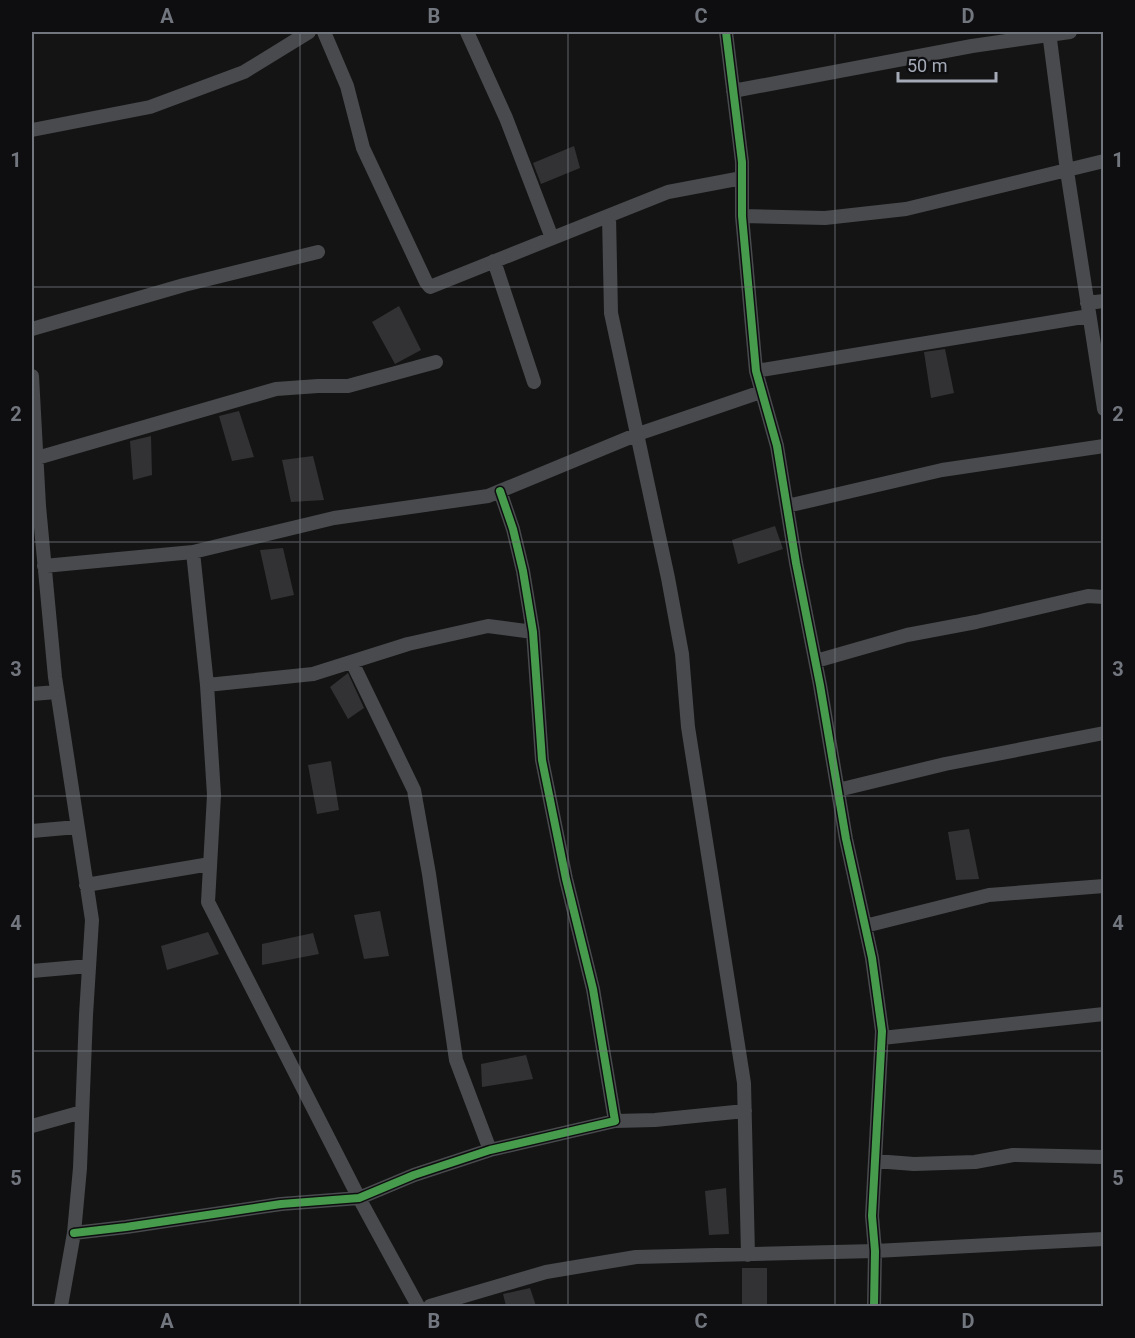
<svg xmlns="http://www.w3.org/2000/svg" width="1135" height="1338" font-family="Roboto,sans-serif">
<rect width="100%" height="100%" fill="#141414"/>
<path fill="#323234" d="M574 146 580 168 541 184 533 163Z
M399 306 421 350 395 364 372 322Z
M945 349 954 393 931 398 924 352Z
M239 411 254 457 232 461 219 416Z
M151 436 152 475 133 480 130 441Z
M313 456 324 500 291 502 282 460Z
M775 526 783 549 738 564 732 540Z
M283 548 294 595 271 600 260 550Z
M348 673 364 708 348 719 330 687Z
M331 761 339 810 317 814 308 765Z
M969 829 979 879 956 880 948 832Z
M380 911 389 956 364 959 354 915Z
M208 932 219 954 167 970 161 946Z
M313 933 319 954 262 965V944Z
M526 1055 533 1079 482 1087 481 1064Z
M726 1188 729 1234 709 1235 705 1191Z
M742 1268H767V1306H742Z
M530 1288 536 1306H506L503 1294Z"/>
<g fill="none" stroke-linecap="round" stroke-linejoin="round">
<path stroke="#484a4d" stroke-width="14" d="M324 32 347 86 363 148 426 282 430 287 668 192 742 178
M467 32 506 118 552 238
M726 32 742 162V216L756 371 777 446 796 563 820 685 846 839 872 958 882 1031 872 1216 875 1251 874 1306
M1049 32 1067 171 1104 409
M733 91 972 46 1070 32
M32 130 150 107 244 72 309 32
M609 216 611 313 668 578 682 654 688 727 744 1083 748 1255
M742 216 825 218 906 209 1104 161
M494 261 534 382
M1087 303 1104 301
M32 329 184 285 318 252
M756 371 1089 316
M32 376 39 506 55 677 92 920 86 1015 80 1168 74 1233 61 1306
M37 458 276 389 318 386H348L436 362
M787 506 942 470 1104 446
M193 552 207 685
M44 566 193 552 334 518 488 496 638 434 761 392
M816 661 907 635 976 622 1088 596 1104 597
M352 662 414 790 429 874 456 1060 490 1150
M32 694 57 692
M838 790 945 764 1104 733
M32 831 77 827
M86 885 210 864
M865 926 989 895 1104 886
M32 971 89 966
M882 1038 1104 1014
M615 1121 655 1120 745 1111
M32 1126 82 1112
M875 1161 914 1164 975 1162 1013 1155 1104 1157
M74 1233 126 1227 281 1204 359 1198 414 1175 490 1150 615 1121 593 989 566 879 542 760 533 632 523 571 513 529 500 491
M418 1306 359 1198 208 902 214 795 207 685 313 674 408 644 488 626 533 632
M430 1306 546 1272 636 1257 875 1251 1104 1239"/>
<g stroke="#0e0e10" stroke-width="11">
<path id="cycleway" d="M726 32 742 162V216L756 371 777 446 796 563 820 685 846 839 872 958 882 1031 872 1216 875 1251 874 1306
M74 1233 126 1227 281 1204 359 1198 414 1175 490 1150 615 1121 593 989 566 879 542 760 533 632 523 571 513 529 500 491"/>
</g>
<use href="#cycleway" stroke="#469c4c" stroke-width="8"/>
</g>
<path fill="none" stroke="#72767e" stroke-width="1.5" stroke-opacity="0.55" d="M300 32V1306M568 32V1306M835 32V1306M32 287H1104M32 542H1104M32 796H1104M32 1051H1104"/>
<rect width="1135" height="1338" fill="none" stroke="#0e0e10" stroke-width="66"/>
<path d="M898 72v9h98v-9" fill="none" stroke="#a4abb7" stroke-width="3"/>
<text x="907" y="72" font-size="18" fill="#a4abb7" stroke="#0e0e10" stroke-width="4.5" paint-order="stroke">50 m</text>
<rect x="33" y="33" width="1069" height="1272" fill="none" stroke="#72767e" stroke-width="2"/>
<g font-size="20" text-anchor="middle" font-weight="bold" fill="#72767e">
<text x="167" y="23">A</text>
<text x="434" y="23">B</text>
<text x="701" y="23">C</text>
<text x="968" y="23">D</text>
<text x="16" y="167">1</text>
<text x="1118" y="167">1</text>
<text x="16" y="421">2</text>
<text x="1118" y="421">2</text>
<text x="16" y="676">3</text>
<text x="1118" y="676">3</text>
<text x="16" y="930">4</text>
<text x="1118" y="930">4</text>
<text x="16" y="1185">5</text>
<text x="1118" y="1185">5</text>
<text x="167" y="1328">A</text>
<text x="434" y="1328">B</text>
<text x="701" y="1328">C</text>
<text x="968" y="1328">D</text>
</g>
</svg>
